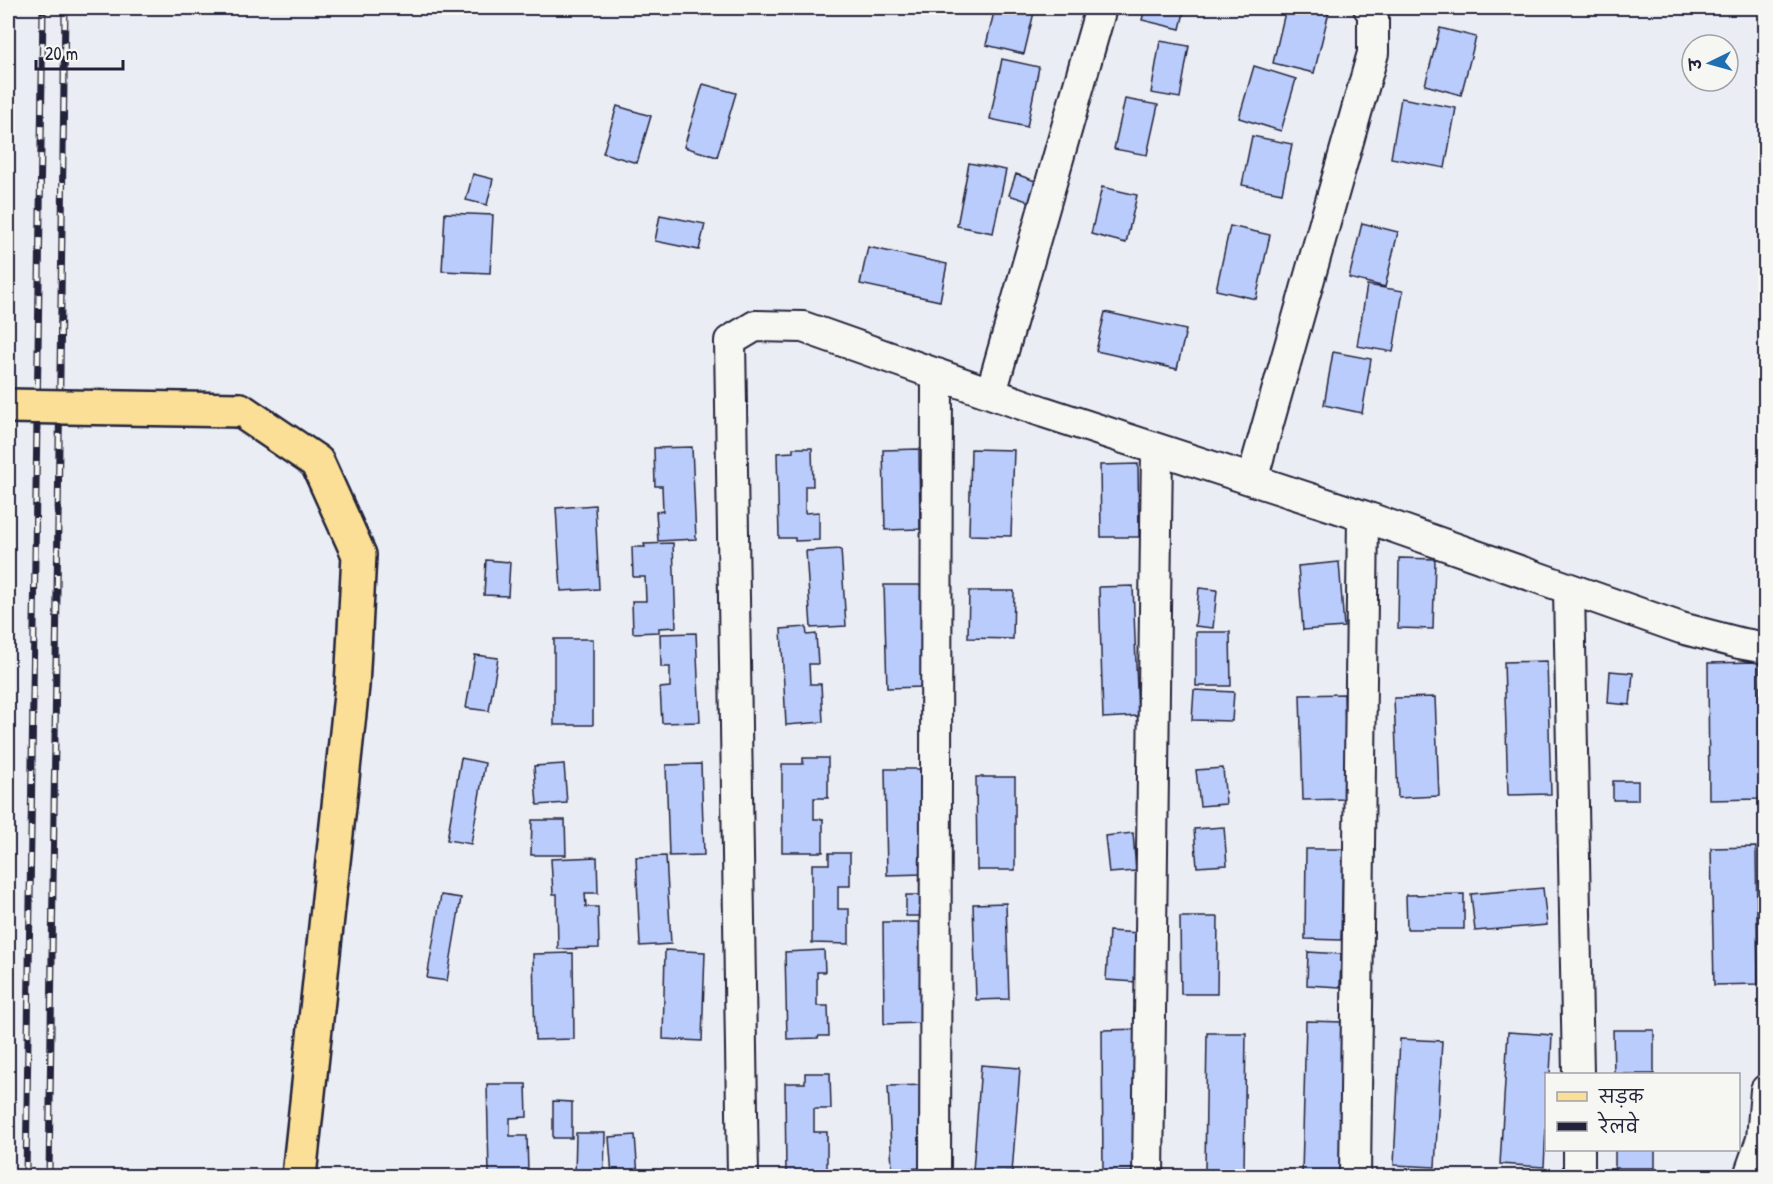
<svg xmlns="http://www.w3.org/2000/svg" width="1773" height="1184" font-family="'Patrick Hand','Playpen Sans Deva',sans-serif">
<rect width="100%" height="100%" fill="#eaeef4"/>
<filter id="ink" filterUnits="userSpaceOnUse"><feTurbulence type="fractalNoise" baseFrequency=".0167" numOctaves="2"/><feDisplacementMap in="SourceGraphic" scale="12" xChannelSelector="R" yChannelSelector="G"/><feConvolveMatrix kernelMatrix="1 2 1 2 8 2 1 2 1" color-interpolation-filters="sRGB"/></filter>
<g filter="url(#ink)">
<path fill="#baccfc" stroke="#22223b" stroke-width="1.5" d="M995 8H1035L1024 54 986 45Z
M1145 8H1185L1180 29 1142 20Z
M1286 8H1330L1314 73 1273 63Z
M1440 28 1476 37 1461 95 1425 85Z
M1160 41 1189 46 1180 98 1151 93Z
M1002 59 1039 67 1027 127 990 119Z
M1254 66 1296 79 1281 131 1239 118Z
M703 84 736 93 717 157 684 147Z
M1401 98 1456 108 1445 168 1391 158Z
M1125 99 1158 105 1147 155 1114 149Z
M617 106 651 116 637 163 603 153Z
M1252 136 1292 144 1282 193 1242 185Z
M969 163 1006 170 993 233 957 226Z
M473 174 493 179 487 205 466 200Z
M1016 174 1046 185 1039 205 1009 195Z
M1102 187 1137 195 1126 243 1091 234Z
M445 213 493 215 490 273 442 271Z
M660 215 705 224 699 250 655 241Z
M1362 223 1398 232 1385 287 1349 278Z
M1230 226 1270 235 1256 299 1216 290Z
M868 247 947 264 940 301 860 284Z
M1367 285 1403 291 1393 352 1357 346Z
M1105 312 1186 330 1177 369 1096 351Z
M1333 352 1371 359 1362 413 1324 405Z
M692 447 696 539 658 541 656 512 663 511 662 486H655L654 448Z
M793 448H812L813 486H805V513L819 512V540L795 541V538H779L777 453 793 452Z
M919 449 920 529 885 530 883 450Z
M971 449 1014 450 1011 536 969 535Z
M1138 464 1139 537H1101L1100 465Z
M595 505 599 589 561 591 556 508Z
M673 543 676 627 659 628V632L633 633 632 601H646L645 577H633L632 547H645L644 544Z
M841 549 846 626 811 628 806 551Z
M1399 558 1435 559 1433 629 1398 628Z
M486 560 510 562 508 596 484 595Z
M1339 562 1344 627 1303 630 1298 566Z
M884 585H922L924 687 887 688Z
M1133 586 1138 716 1103 718 1099 587Z
M1199 588 1217 590 1213 628 1195 626Z
M969 591H1014L1013 639 968 638Z
M806 627 807 635 816 634 818 664H809L810 684H821L823 722 786 725 781 629Z
M1196 632H1230L1231 686H1196Z
M696 633 700 722 662 723 660 688 670 687V667H661L660 634Z
M554 639H593V725H554Z
M475 655 498 658 489 711 466 708Z
M1547 661 1551 794 1508 795 1504 662Z
M1759 662 1761 799 1709 800 1708 663Z
M1610 671 1633 673 1630 705 1608 703Z
M1194 690 1234 692 1232 721 1192 720Z
M1344 694 1347 799 1303 800 1300 695Z
M1435 697 1439 796 1398 798 1394 698Z
M461 758 485 763 471 844 447 840Z
M803 758H828V798H814V819H823V852H782V764H803Z
M564 764 567 803 537 805 534 766Z
M701 764 704 855 669 856 666 765Z
M1223 768 1226 804 1200 806 1196 770Z
M885 769H922L924 874 887 875Z
M976 777H1015V870H977Z
M1613 781H1638V800H1613Z
M532 820H565L566 855H531Z
M1224 827 1227 865 1197 867 1194 829Z
M1133 833 1136 871 1109 873 1105 836Z
M1756 847 1758 984 1714 985 1711 848Z
M1306 849H1343L1341 940 1305 939Z
M829 853H850V886H838V909H849V944L812 943V864H829Z
M666 856 671 944 640 946 636 857Z
M597 857 598 893H585L586 907H598L599 948 558 949 557 894H553L551 859Z
M1543 888 1547 925 1475 931 1471 894Z
M1464 894V929H1407L1406 895Z
M441 895 461 898 447 981 427 978Z
M906 895H922V916H906Z
M1006 903 1009 999 976 1000 973 904Z
M1180 917H1218L1217 994H1181Z
M883 922H923L924 1023 884 1024Z
M1109 931 1139 933 1136 982 1106 980Z
M665 950 705 952 702 1041 663 1039Z
M824 950 825 972H817V1006H828L829 1036H819L818 1038 787 1039 785 952Z
M1308 952 1341 954 1340 987 1307 985Z
M573 953 574 1039 535 1040 533 954Z
M1306 1021 1344 1022 1340 1174 1302 1173Z
M1142 1029 1143 1172H1103L1102 1030Z
M1613 1030H1654V1074H1614Z
M1508 1032 1552 1035 1550 1074H1546V1127L1544 1167 1500 1164Z
M1207 1033H1246L1244 1171 1205 1170Z
M1400 1039 1442 1041 1435 1167 1394 1165Z
M981 1065 1020 1068 1012 1173 973 1171Z
M805 1073H830L831 1109H814V1132H827V1175L786 1174 785 1083H805Z
M487 1084H526L527 1117 510 1118V1136H527L528 1173 489 1174Z
M927 1085 931 1168 892 1169 888 1086Z
M553 1101 572 1102V1138H553Z
M576 1133H605L604 1176H575Z
M635 1135 638 1176H612L609 1137Z
M1615 1150H1655V1168H1615Z"/>
<g fill="none" stroke-linecap="round" stroke-linejoin="round">
<g stroke="#22223b" stroke-width="34">
<path id="minor" d="M991 393 1101 8
M1252 480 1373 53V11L1369 8
M1569 589 1578 1074
M1762 1139 1766 1090
M1579 1150V1176
M743 1176 730 341 755 326 803 327 1044 412 1363 516 1681 628 1739 643 1766 648
M935 1176 937 374
M1148 1176 1157 449
M1355 1176 1363 516
M1749 1176 1762 1139 1766 1138"/>
</g>
<g stroke="#22223b" stroke-width="38">
<path id="major" d="M240 410 317 462 359 555 352 686 299 1176"/>
</g>
<use href="#minor" stroke="#f6f6f2" stroke-width="30"/>
<use href="#major" stroke="#fbdf96" stroke-width="33"/>
<g stroke="#22223b" stroke-width="7">
<path id="rail" d="M26 1176 43 8
M49 1176 65 8"/>
</g>
<use href="#rail" stroke="#f6f6f2" stroke-width="4.5" stroke-dasharray="14" stroke-linecap="butt"/>
<g stroke="#22223b" stroke-width="38" stroke-linecap="butt">
<path id="major-bridge" d="M8 406 240 410"/>
</g>
<use href="#major-bridge" stroke="#fbdf96" stroke-width="33"/>
</g>
</g>
<rect width="1773" height="1184" fill="none" stroke="#f6f6f2" stroke-width="30"/>
<rect x="15" y="15" width="1743" height="1154" fill="none" stroke="#22223b" stroke-width="2" filter="url(#ink)"/>
<rect x="1545" y="1073" width="195" height="78" fill="#f6f6f2" stroke="#a1a1a9" stroke-width="1.5"/>
<rect x="1557" y="1092" width="30" height="9" fill="#fbdf96" stroke="#a1a1a9" stroke-width="1.5"/>
<text x="1599" y="1103" font-size="18" fill="#22223b">सड़क</text>
<rect x="1557" y="1122" width="30" height="9" fill="#22223b" stroke="#a1a1a9" stroke-width="1.5"/>
<text x="1599" y="1133" font-size="18" fill="#22223b">रेलवे</text>
<g transform="translate(1710 63) rotate(265)"><circle r="28" fill="#f6f6f2" stroke="#a1a1a9" stroke-width="1.5"/>
<path d="M0-4.5L10 22L0 15L-10 22Z" fill="#1f6fb2"/>
<text y="-9" font-size="16" font-weight="bold" text-anchor="middle" fill="#22223b">उ</text>
</g>
<path d="M36 60v9h87v-9" fill="none" stroke="#22223b" stroke-width="3"/>
<text x="45" y="60" font-size="18" fill="#22223b" stroke="#f6f6f2" stroke-width="4.5" paint-order="stroke">20 m</text>
</svg>
